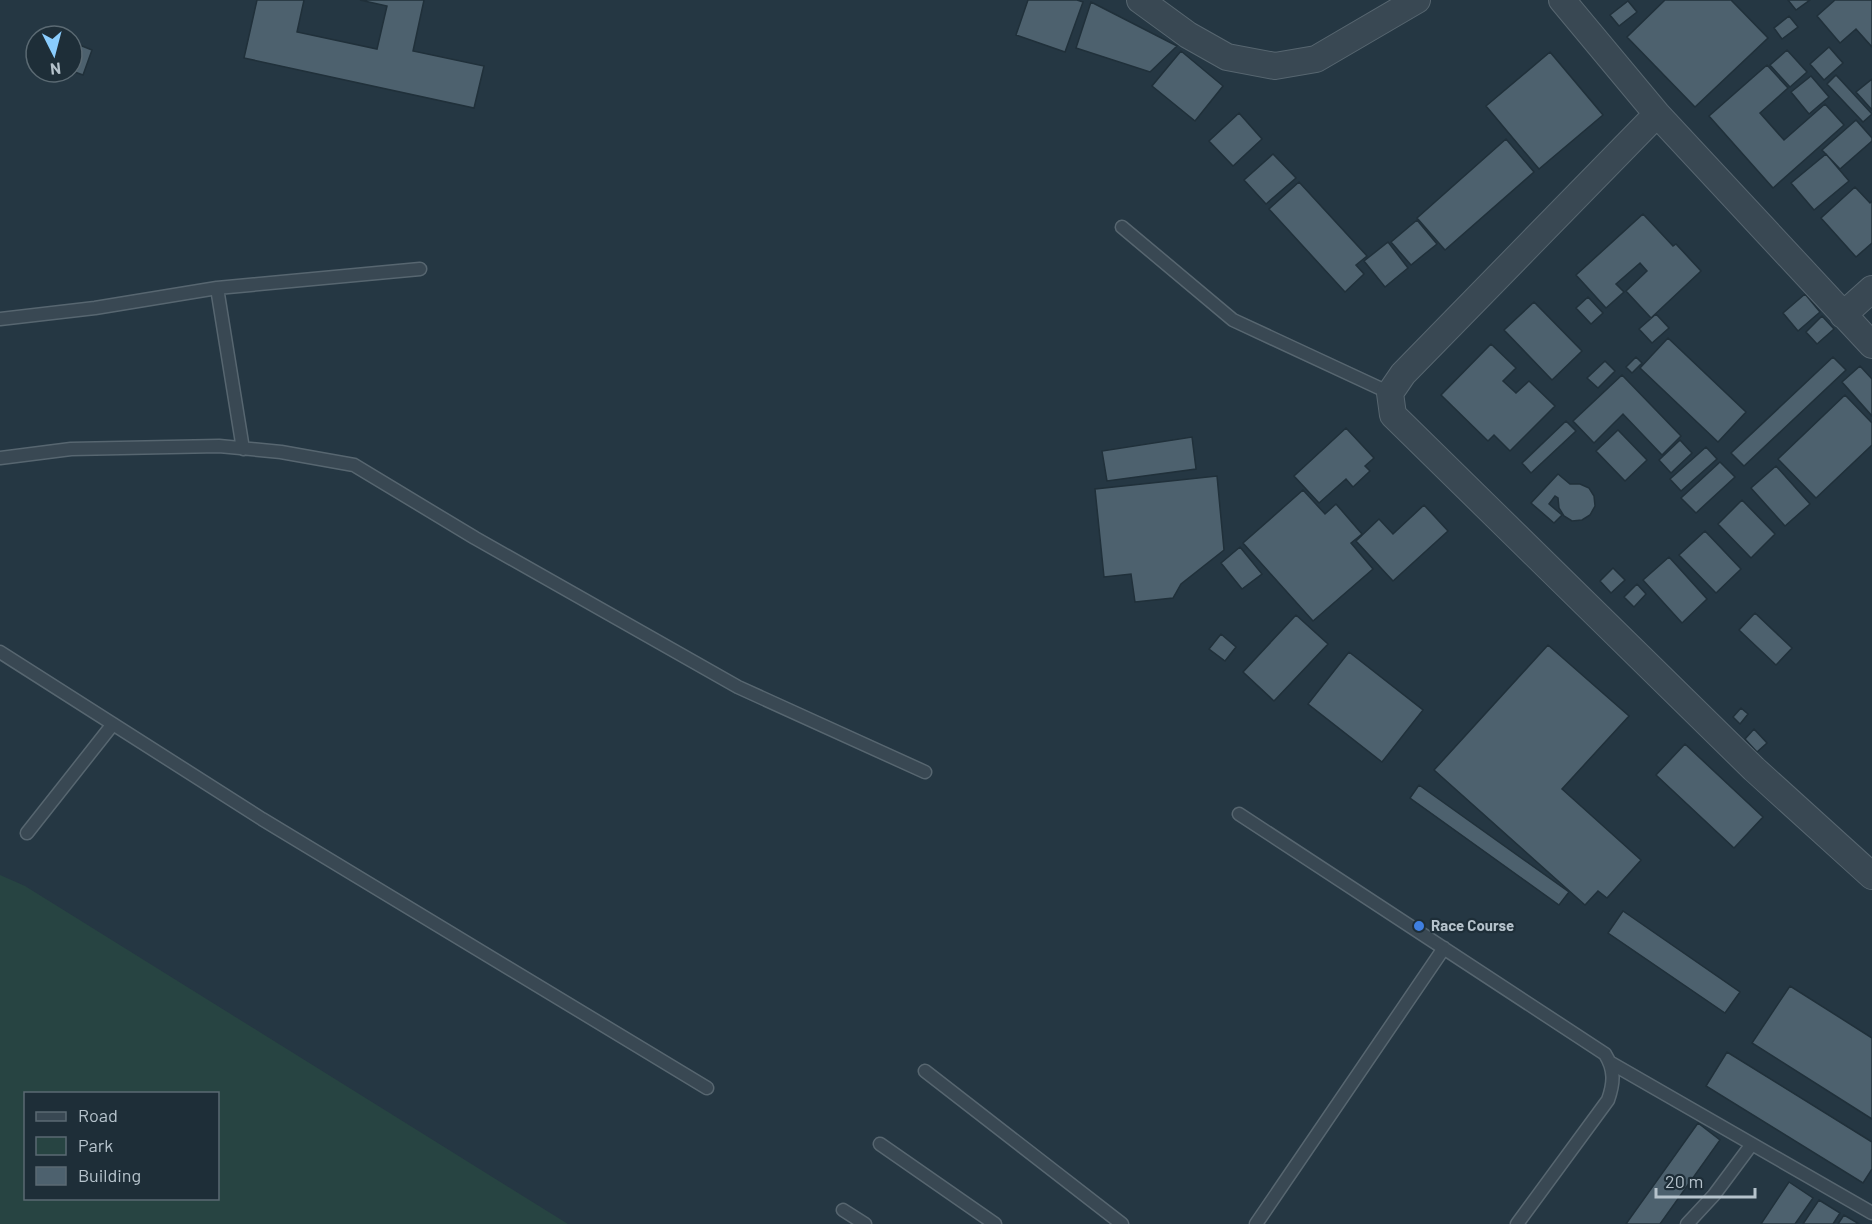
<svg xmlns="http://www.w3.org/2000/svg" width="1872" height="1224" font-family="Barlow,sans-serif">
<rect width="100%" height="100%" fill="#253743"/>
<path fill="#274442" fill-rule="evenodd" d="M0 875 25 886 568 1224H0ZM26 1094H218V1198H26Z"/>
<path fill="#4d616e" stroke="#20303a" stroke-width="1.5" d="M257 0H304L297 32 377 49 387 6 360 0H424L413 51 484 66 474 108 244 58Z
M1028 0H1077L1083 2 1065 52 1016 35Z
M1665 0H1731L1768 38 1695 107 1627 37Z
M1788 0H1810L1796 10Z
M1835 0H1872V47L1856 29 1840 43 1817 16Z
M1628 1 1637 12 1619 26 1610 15Z
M1091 2 1177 46 1150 72 1076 48Z
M1789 16 1798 27 1782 39 1774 28Z
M72 42 92 50 83 75 72 71Z
M1829 47 1843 63 1824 80 1810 64Z
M1787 50 1807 72 1790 87 1770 65Z
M1181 51 1223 86 1195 121 1152 86Z
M1550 52 1603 115 1539 169 1486 106Z
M1767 65 1788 88 1760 113 1784 140 1825 104 1844 125 1773 188 1709 116Z
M1836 75 1872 114 1863 122 1827 84Z
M1811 76 1829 97 1809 114 1791 92Z
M1872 79V110L1856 92Z
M1239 113 1262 139 1233 166 1209 141Z
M1856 120 1872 138V141L1840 169 1822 150Z
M1506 139 1534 172 1445 250 1417 218Z
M1273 154 1296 178 1266 204 1244 180Z
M1826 154 1849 181 1814 210 1791 183Z
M1299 182 1367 256 1356 265 1364 274 1345 292 1269 209Z
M1855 187 1870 203 1872 201V243L1856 257 1821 218Z
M1643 214 1673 246 1676 244 1701 271 1651 318 1626 291 1647 271 1640 263 1616 284 1624 292 1606 308 1576 275Z
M1417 220 1437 244 1411 265 1391 242Z
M1388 242 1408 268 1385 287 1364 261Z
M1805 294 1820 312 1798 331 1783 313Z
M1588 297 1603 313 1591 324 1576 308Z
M1534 302 1582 351 1552 380 1504 330Z
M1656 314 1669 328 1652 343 1639 329Z
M1822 316 1834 329 1817 344 1806 332Z
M1668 338 1746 412 1718 442 1640 368Z
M1491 344 1516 368 1503 381 1516 393 1529 381 1555 406 1510 451 1494 435 1488 441 1441 395Z
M1636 357 1642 363 1632 373 1626 367Z
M1833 357 1846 370 1744 466 1731 453Z
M1605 361 1615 371 1598 388 1587 378Z
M1860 366 1872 379V416L1842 382Z
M1622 375 1681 436 1662 455 1623 414 1594 443 1573 421Z
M1845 395 1872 423V445L1816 498 1778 459Z
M1566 421 1576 431 1531 473 1522 463Z
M1346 428 1374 458 1365 466 1370 471 1353 487 1346 479 1319 503 1294 476Z
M1618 430 1647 460 1625 481 1596 451Z
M1192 437 1196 469 1107 481 1102 451Z
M1680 440 1692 453 1671 473 1659 460Z
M1706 447 1717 459 1681 491 1670 479Z
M1720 462 1735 477 1696 513 1681 498Z
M1776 466 1810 504 1785 526 1751 488Z
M1558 474 1570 484H1580L1589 488 1594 496 1595 506 1590 515 1582 520 1572 521 1564 516 1559 508 1558 498 1555 496 1549 504 1562 515 1554 523 1531 503Z
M1217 476 1224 550 1181 584 1173 598 1135 602 1131 574 1104 577 1095 489Z
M1303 490 1325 514 1336 504 1362 534 1351 543 1373 569 1313 621 1243 543Z
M1742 500 1775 534 1751 558 1718 524Z
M1424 505 1448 531 1393 581 1356 541 1379 519 1393 534Z
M1705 531 1741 569 1716 593 1679 555Z
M1240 547 1262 574 1242 589 1221 563Z
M1669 557 1707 599 1682 623 1643 580Z
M1613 568 1625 580 1611 593 1600 581Z
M1637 584 1646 594 1634 607 1624 597Z
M1755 613 1792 648 1776 665 1739 630Z
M1296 615 1328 644 1274 701 1243 672Z
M1221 634 1236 647 1225 661 1209 649Z
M1548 645 1629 716 1562 789 1641 860 1607 898 1598 891 1585 905 1434 770Z
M1349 652 1423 710 1382 762 1308 704Z
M1741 708 1748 714 1740 724 1733 717Z
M1754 729 1767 743 1757 752 1745 739Z
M1685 744 1763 817 1734 848 1656 775Z
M1419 785 1569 892 1559 905 1410 798Z
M1623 911 1740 992 1725 1013 1608 933Z
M1790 986 1872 1038V1119L1752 1043Z
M1727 1052 1872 1142V1169L1863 1183 1706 1086Z
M1698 1123 1720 1140 1660 1224H1626Z
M1789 1182 1813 1198 1795 1224H1761Z
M1819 1200 1840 1213 1833 1224H1803Z
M1844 1215 1859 1224H1838Z"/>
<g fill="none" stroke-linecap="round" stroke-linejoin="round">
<g stroke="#576670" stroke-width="15">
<path id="service" d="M1122 227 1233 320 1390 393
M217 288 243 449
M0 319 95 308 217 288 420 269
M0 458 71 449 219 446 281 452 354 465 475 538 738 687 925 772
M0 652 262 819 707 1088
M1239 814 1605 1054C1615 1070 1614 1083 1608 1100L1517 1224
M27 833 113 724
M1611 1063 1872 1213
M925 1071 1122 1224
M880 1144 995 1224
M843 1210 865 1224
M1256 1224 1444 948
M1687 1224 1714 1195 1752 1144"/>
</g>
<g stroke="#576670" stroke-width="28">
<path id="minor" d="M1140 0 1188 35 1227 57 1275 66 1316 59 1417 0
M1562 0 1657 114 1872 345
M1657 114 1403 374 1390 393 1393 415 1754 769 1872 876
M1843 315 1872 289"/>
</g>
<use href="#service" stroke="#394853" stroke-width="12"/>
<use href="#minor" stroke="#394853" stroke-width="26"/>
</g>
<circle fill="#3f7fe0" stroke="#1e2e38" stroke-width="2" cx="1419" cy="926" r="6"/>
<g text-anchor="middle" stroke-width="4.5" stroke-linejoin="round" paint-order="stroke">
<g font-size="15" font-weight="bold" fill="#b6c3cc" stroke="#1e2e38" text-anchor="start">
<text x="1431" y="931">Race Course</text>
</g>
</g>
<rect x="24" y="1092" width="195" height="108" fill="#1e2e38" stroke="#5b6a73" stroke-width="1.5"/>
<rect x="36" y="1112" width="30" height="9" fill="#394853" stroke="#5b6a73" stroke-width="1.5"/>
<text x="78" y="1122" font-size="18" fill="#b6c3cc">Road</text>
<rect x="36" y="1137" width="30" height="18" fill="#274442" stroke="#5b6a73" stroke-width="1.5"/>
<text x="78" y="1152" font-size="18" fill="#b6c3cc">Park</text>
<rect x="36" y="1167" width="30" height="18" fill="#4d616e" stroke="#5b6a73" stroke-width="1.5"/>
<text x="78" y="1182" font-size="18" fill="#b6c3cc">Building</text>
<g transform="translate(54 54) rotate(174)"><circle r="28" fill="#1e2e38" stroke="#5b6a73" stroke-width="1.5"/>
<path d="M0-4.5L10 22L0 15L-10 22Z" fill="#8acdfe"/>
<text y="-9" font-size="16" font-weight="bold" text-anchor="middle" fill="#b6c3cc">N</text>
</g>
<path d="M1656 1188v9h99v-9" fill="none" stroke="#b6c3cc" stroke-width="3"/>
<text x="1665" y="1188" font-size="18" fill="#b6c3cc" stroke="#1e2e38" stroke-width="4.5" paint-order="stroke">20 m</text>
</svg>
